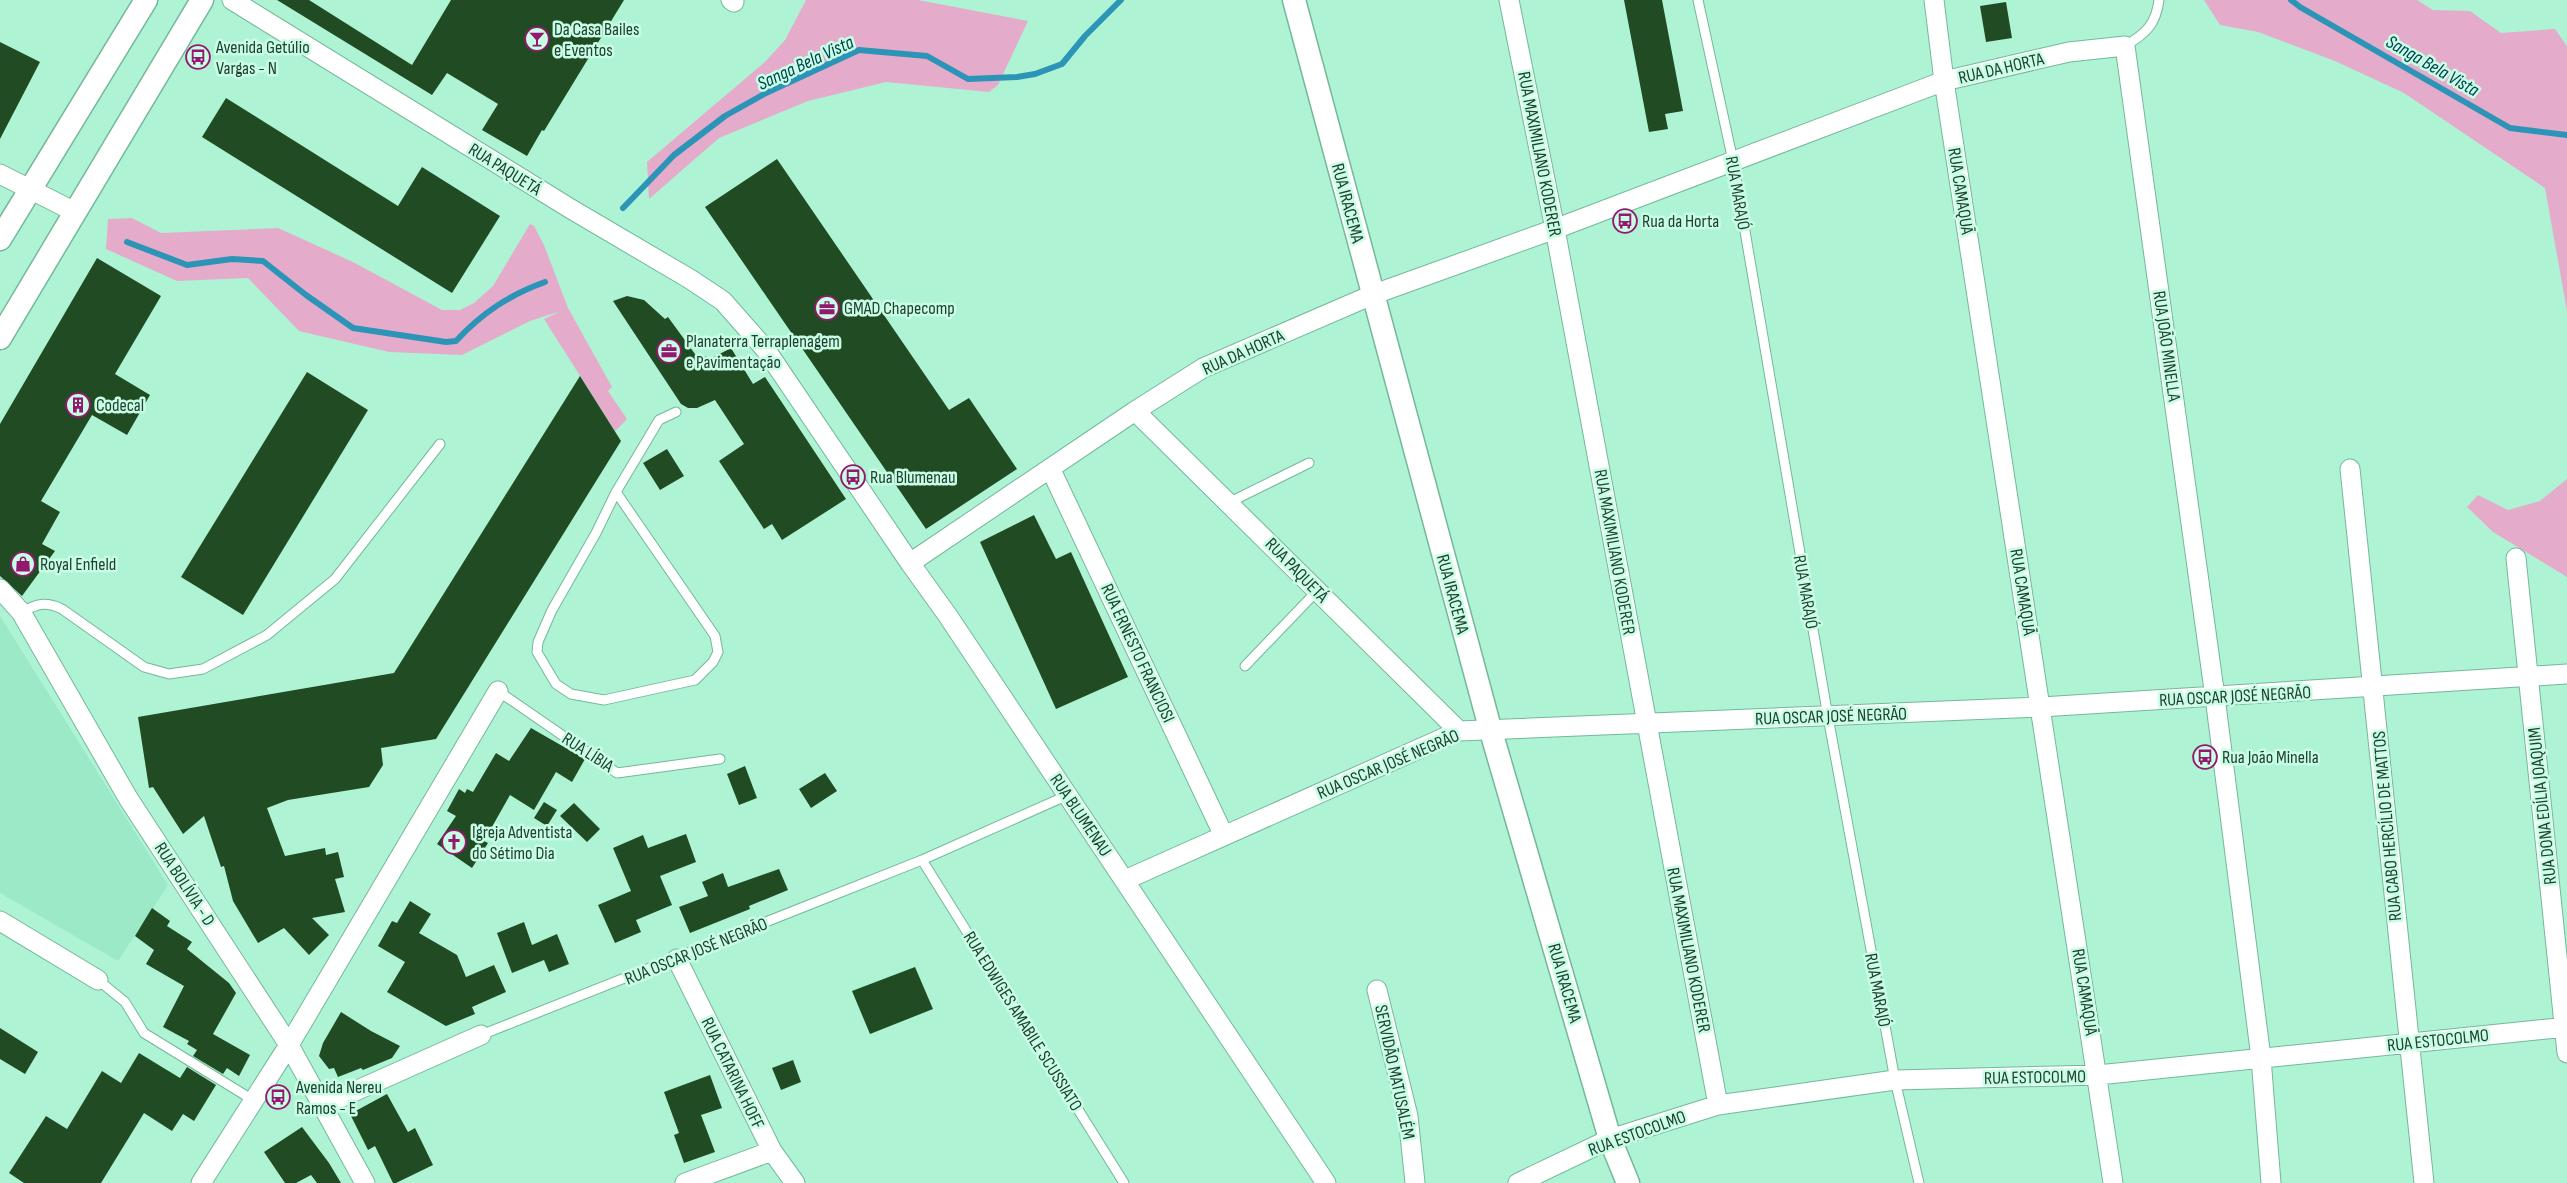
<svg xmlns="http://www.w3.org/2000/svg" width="2567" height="1183" font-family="'Sofia Sans Condensed',sans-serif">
<rect width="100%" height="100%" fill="#aef4d4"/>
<path fill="#9be9c6" d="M0 616 168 885 118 961 0 893Z"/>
<path fill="#e5abcb" d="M806 0H918L1028 21 998 85 989 92 886 82 808 101 719 138 649 199 647 162 765 62 785 40Z
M2204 0H2417L2433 10 2470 11 2501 33 2555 29 2567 46V311L2545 188 2404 93 2335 61 2258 32 2220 25Z
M132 218 161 233 278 228 353 262 442 310H460L474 303 493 286 530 224 534 226 544 245 568 308 612 387 608 391 627 419 615 431 544 319 561 311 530 321 462 355 389 352 299 331 248 278 177 281 106 249 108 219Z
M2567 479V577L2493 532 2467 507 2478 495 2508 510 2540 501Z"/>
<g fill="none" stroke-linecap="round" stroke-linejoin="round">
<path stroke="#2c95b7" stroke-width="6" d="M2291 0 2300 7 2510 128 2567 135
M623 208 674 155 725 116 766 93 859 50 927 56 968 79 1017 77 1035 74 1062 64 1085 36 1121 0
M127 242 187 265 232 259 263 261 306 295 353 328 446 342 456 341C482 313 509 295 545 282"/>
</g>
<path fill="#214b22" d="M277 0H309L412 65 451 0H624L544 131 542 130 527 156 482 130 498 104 447 73 432 95Z
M1624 0H1662L1683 111 1665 114 1668 129 1649 132Z
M2006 2 2012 38 1986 42 1980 6Z
M0 42 40 62 0 139Z
M226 98 398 206 422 167 500 216 452 293 202 137Z
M777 159 949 410 969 398 1017 469 926 529 705 207Z
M97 258 161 296 115 374 150 395 127 435 92 415 41 501 60 512 42 544 55 551 22 596 0 576V424Z
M627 296 644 300 665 319 668 317 695 354 712 358 731 348 753 384 765 377 846 499 782 540 772 524 764 529 719 461 744 444 715 400 697 408H688L681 404 613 301Z
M307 372 368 410 243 615 181 577Z
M580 376 621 441 436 739 381 748 383 765 369 787 288 800 267 808 285 856 325 848 326 855 338 852 344 877 335 879 345 912 312 918 329 935 309 955 284 928 258 943 233 901 224 866 221 867 204 816 183 834 153 787 149 788 138 717 394 673Z
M667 449 684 476 660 490 643 463Z
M1034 515 1056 559 1071 552 1128 677 1056 709 980 542Z
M531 728 585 759 572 782 556 772 534 810 510 795 484 841 488 843 472 868 437 844 456 816 447 811 459 789 465 793 467 789 473 792 496 753 509 761Z
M745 766 757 798 739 805 727 774Z
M825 773 837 791 811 808 799 789Z
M544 802 557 810 547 826 534 818Z
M574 803 600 829 587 842 560 816Z
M686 834 696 862 660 876 672 905 636 920 641 932 615 943 598 905 631 891 613 848 643 835 648 848Z
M779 869 788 890 749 906 750 909 690 933 679 907 708 896 702 882 723 873 728 887Z
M410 901 431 914 419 933 457 955 466 977 494 965 506 992 472 1007 475 1014 446 1026 387 992 405 962 378 946 392 921 397 923Z
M152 908 170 921 167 926 192 942 187 949 229 983 236 993 213 1034 250 1055 239 1076 227 1068 223 1074 193 1056 197 1050 187 1044 189 1041 163 1027 184 986 146 964 154 950 135 936Z
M524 922 532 945 557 934 569 964 549 972 544 960 512 973 497 933Z
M915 967 933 1009 870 1034 852 991Z
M341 1012 371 1031 400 1046 392 1058 363 1070 361 1068 338 1077 334 1068 329 1069 319 1056 323 1043Z
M0 1028 38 1052 25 1074 0 1059Z
M139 1053 180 1078 187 1067 216 1085 194 1121 183 1114 172 1131 144 1113 101 1183H24L9 1173 46 1116 67 1129 102 1071 121 1083Z
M793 1060 801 1082 781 1090 772 1068Z
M710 1075 722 1108 701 1115 715 1152 684 1163 674 1135 679 1133 664 1092Z
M387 1094 408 1132 415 1128 433 1165 396 1183H393L375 1146 368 1150 350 1114Z
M302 1127 329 1163 341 1183H317L311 1175 296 1183H285L264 1152Z"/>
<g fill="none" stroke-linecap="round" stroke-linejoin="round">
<g stroke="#74b899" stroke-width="11">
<path id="service" d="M1698 0 1733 161 1828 717 1895 1080 1919 1183
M2125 46C2145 34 2156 25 2159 0
M616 492 715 636 718 652 713 662 695 680 604 700 571 694 556 684 537 652 538 642 552 610 596 533 616 492 659 420 676 412
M1230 502 1309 463
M21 612C37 604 45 601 62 609L144 667 169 674 203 669 267 635 335 579 440 444
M1245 666 1317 591
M498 691 617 773 720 759
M922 860 1124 1183
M98 980 125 1002 144 1033 253 1100
M481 1035 922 860 1068 795"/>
</g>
<g stroke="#74b899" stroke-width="21">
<path id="minor" d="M232 0 571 209 690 279 723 301 766 350 910 563 948 616 1326 1183
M731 0 734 2
M1509 0 1555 229 1718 1105
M1934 0 1944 81 2113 1183
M0 174 75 212
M1135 411 1459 731
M2350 469 2424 1183
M1051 470 1224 836
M2516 558 2567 1053
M910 563 1135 411 1203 368 1372 295 1555 229 1944 81 2069 52 2125 46 2215 697 2261 1058 2271 1183
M0 589 21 612 128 798 289 1045 365 1183
M1125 880 1459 731 2041 707 2567 674
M0 921 98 980
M677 959 772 1151 795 1183
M1377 990 1408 1116 1415 1183
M324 1105 481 1035
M201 1183 289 1045 498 691
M685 1183 772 1151
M1518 1183 1610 1139 1718 1105 1895 1080 2098 1075 2567 1027"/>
</g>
<g stroke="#74b899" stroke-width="25">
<path id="tertiary" d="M1294 0 1490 728 1610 1139 1628 1183
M0 239 146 0
M0 338 202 0"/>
</g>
<use href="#service" stroke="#fff" stroke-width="9"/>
<use href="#minor" stroke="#fff" stroke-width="19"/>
<use href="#tertiary" stroke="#fff" stroke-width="22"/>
</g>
<defs>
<g id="bar-ring" transform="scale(1.25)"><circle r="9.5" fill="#c7fee4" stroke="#96176f" stroke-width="1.5"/><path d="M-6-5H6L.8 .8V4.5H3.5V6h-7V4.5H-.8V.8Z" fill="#96176f"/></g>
<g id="bus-ring" transform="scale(1.25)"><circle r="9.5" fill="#c7fee4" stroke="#96176f" stroke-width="1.5"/><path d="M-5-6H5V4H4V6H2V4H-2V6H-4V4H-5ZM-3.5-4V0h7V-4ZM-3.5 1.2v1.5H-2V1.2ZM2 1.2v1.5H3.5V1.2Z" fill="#96176f"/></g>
<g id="office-ring" transform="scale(1.25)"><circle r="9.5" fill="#c7fee4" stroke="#96176f" stroke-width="1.5"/><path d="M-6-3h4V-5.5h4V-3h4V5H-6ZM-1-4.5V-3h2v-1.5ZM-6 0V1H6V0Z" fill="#96176f"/></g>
<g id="building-ring" transform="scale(1.25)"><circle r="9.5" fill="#c7fee4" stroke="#96176f" stroke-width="1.5"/><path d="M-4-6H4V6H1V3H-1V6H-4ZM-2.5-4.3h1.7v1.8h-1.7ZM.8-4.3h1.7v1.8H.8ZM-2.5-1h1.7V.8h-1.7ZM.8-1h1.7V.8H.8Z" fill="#96176f"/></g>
<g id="shop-ring" transform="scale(1.25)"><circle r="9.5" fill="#c7fee4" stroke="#96176f" stroke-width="1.5"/><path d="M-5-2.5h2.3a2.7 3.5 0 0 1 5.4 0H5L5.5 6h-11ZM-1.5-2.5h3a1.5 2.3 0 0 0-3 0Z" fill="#96176f"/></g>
<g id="church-ring" transform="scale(1.25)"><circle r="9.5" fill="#c7fee4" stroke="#96176f" stroke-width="1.5"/><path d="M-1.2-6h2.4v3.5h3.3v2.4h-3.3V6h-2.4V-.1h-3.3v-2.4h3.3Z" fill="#96176f"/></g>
</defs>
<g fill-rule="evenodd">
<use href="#bar-ring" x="537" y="39"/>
<use href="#bus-ring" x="198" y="57"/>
<use href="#bus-ring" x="1625" y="221"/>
<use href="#office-ring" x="827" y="308"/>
<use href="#office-ring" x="669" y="351"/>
<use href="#building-ring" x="78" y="405"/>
<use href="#bus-ring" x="853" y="477"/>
<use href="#shop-ring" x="23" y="564"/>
<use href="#bus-ring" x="2205" y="757"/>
<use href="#church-ring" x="454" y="842"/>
<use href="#bus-ring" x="278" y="1097"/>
</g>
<g text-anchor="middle" stroke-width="5" stroke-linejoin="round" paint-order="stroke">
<g font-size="18" fill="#223f32" stroke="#c7fee4" text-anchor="start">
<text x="554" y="35">Da Casa Bailes<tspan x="554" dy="21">e Eventos</tspan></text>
<text x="216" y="53">Avenida Getúlio<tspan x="216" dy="21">Vargas - N</tspan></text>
<text x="1642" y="227">Rua da Horta</text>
<text x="844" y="314">GMAD Chapecomp</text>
<text x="686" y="347">Planaterra Terraplenagem<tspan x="686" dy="21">e Pavimentação</tspan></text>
<text x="96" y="411">Codecal</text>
<text x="870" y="483">Rua Blumenau</text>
<text x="40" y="570">Royal Enfield</text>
<text x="2222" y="763">Rua João Minella</text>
<text x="472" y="838">Igreja Adventista<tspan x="472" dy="21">do Sétimo Dia</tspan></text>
<text x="296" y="1093">Avenida Nereu<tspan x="296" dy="21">Ramos - E</tspan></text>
</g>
<g font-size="18" fill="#223f32" stroke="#c7fee4">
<text transform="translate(2001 68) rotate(-13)" y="6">RUA DA HORTA</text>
<text transform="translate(1540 154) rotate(79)" y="6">RUA MAXIMILIANO KODERER</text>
<text transform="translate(505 169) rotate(32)" y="6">RUA PAQUETÁ</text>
<text transform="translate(1961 191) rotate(81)" y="6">RUA CAMAQUÃ</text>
<text transform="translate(1738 193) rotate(80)" y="6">RUA MARAJÓ</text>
<text transform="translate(1348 203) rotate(75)" y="6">RUA IRACEMA</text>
<text transform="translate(2167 346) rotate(82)" y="6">RUA JOÃO MINELLA</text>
<text transform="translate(1243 352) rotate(-24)" y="6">RUA DA HORTA</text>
<text transform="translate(1615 552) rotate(80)" y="6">RUA MAXIMILIANO KODERER</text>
<text transform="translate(1297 570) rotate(46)" y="6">RUA PAQUETÁ</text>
<text transform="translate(1806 592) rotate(80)" y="6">RUA MARAJÓ</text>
<text transform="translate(2023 592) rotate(81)" y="6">RUA CAMAQUÃ</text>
<text transform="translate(1453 594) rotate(75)" y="6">RUA IRACEMA</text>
<text transform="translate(1138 653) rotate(65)" y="6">RUA ERNESTO FRANCIOSI</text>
<text transform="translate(2235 696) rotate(-3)" y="6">RUA OSCAR JOSÉ NEGRÃO</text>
<text transform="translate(1831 716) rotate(-2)" y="6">RUA OSCAR JOSÉ NEGRÃO</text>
<text transform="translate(588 752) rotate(33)" y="6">RUA LÍBIA</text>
<text transform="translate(1388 764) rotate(-23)" y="6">RUA OSCAR JOSÉ NEGRÃO</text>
<text transform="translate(2542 806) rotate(-96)" y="6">RUA DONA EDÍLIA JOAQUIM</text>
<text transform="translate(1081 815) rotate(56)" y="6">RUA BLUMENAU</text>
<text transform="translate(2387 826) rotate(-95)" y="6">RUA CABO HERCÍLIO DE MATTOS</text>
<text transform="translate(185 884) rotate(57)" y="6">RUA BOLÍVIA - D</text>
<text transform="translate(1689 950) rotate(79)" y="6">RUA MAXIMILIANO KODERER</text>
<text transform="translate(696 951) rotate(-22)" y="6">RUA OSCAR JOSÉ NEGRÃO</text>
<text transform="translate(1565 983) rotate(74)" y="6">RUA IRACEMA</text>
<text transform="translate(1878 990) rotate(79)" y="6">RUA MARAJÓ</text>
<text transform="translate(2085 992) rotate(81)" y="6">RUA CAMAQUÃ</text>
<text transform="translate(1023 1021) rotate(58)" y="6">RUA EDWIGES AMABILE SCUSSIATO</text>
<text transform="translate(2438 1040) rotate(-6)" y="6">RUA ESTOCOLMO</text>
<text transform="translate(1395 1072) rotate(78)" y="6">SERVIDÃO MATUSALÉM</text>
<text transform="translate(733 1073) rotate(64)" y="6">RUA CATARINA HOFF</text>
<text transform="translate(2035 1077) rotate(-1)" y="6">RUA ESTOCOLMO</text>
<text transform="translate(1637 1133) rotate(-20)" y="6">RUA ESTOCOLMO</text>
</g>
<g font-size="19" font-style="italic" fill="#024053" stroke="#c7fee4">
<text transform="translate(805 62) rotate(-25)" y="7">Sanga Bela Vista</text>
<text transform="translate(2433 65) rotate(30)" y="7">Sanga Bela Vista</text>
</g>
</g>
</svg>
